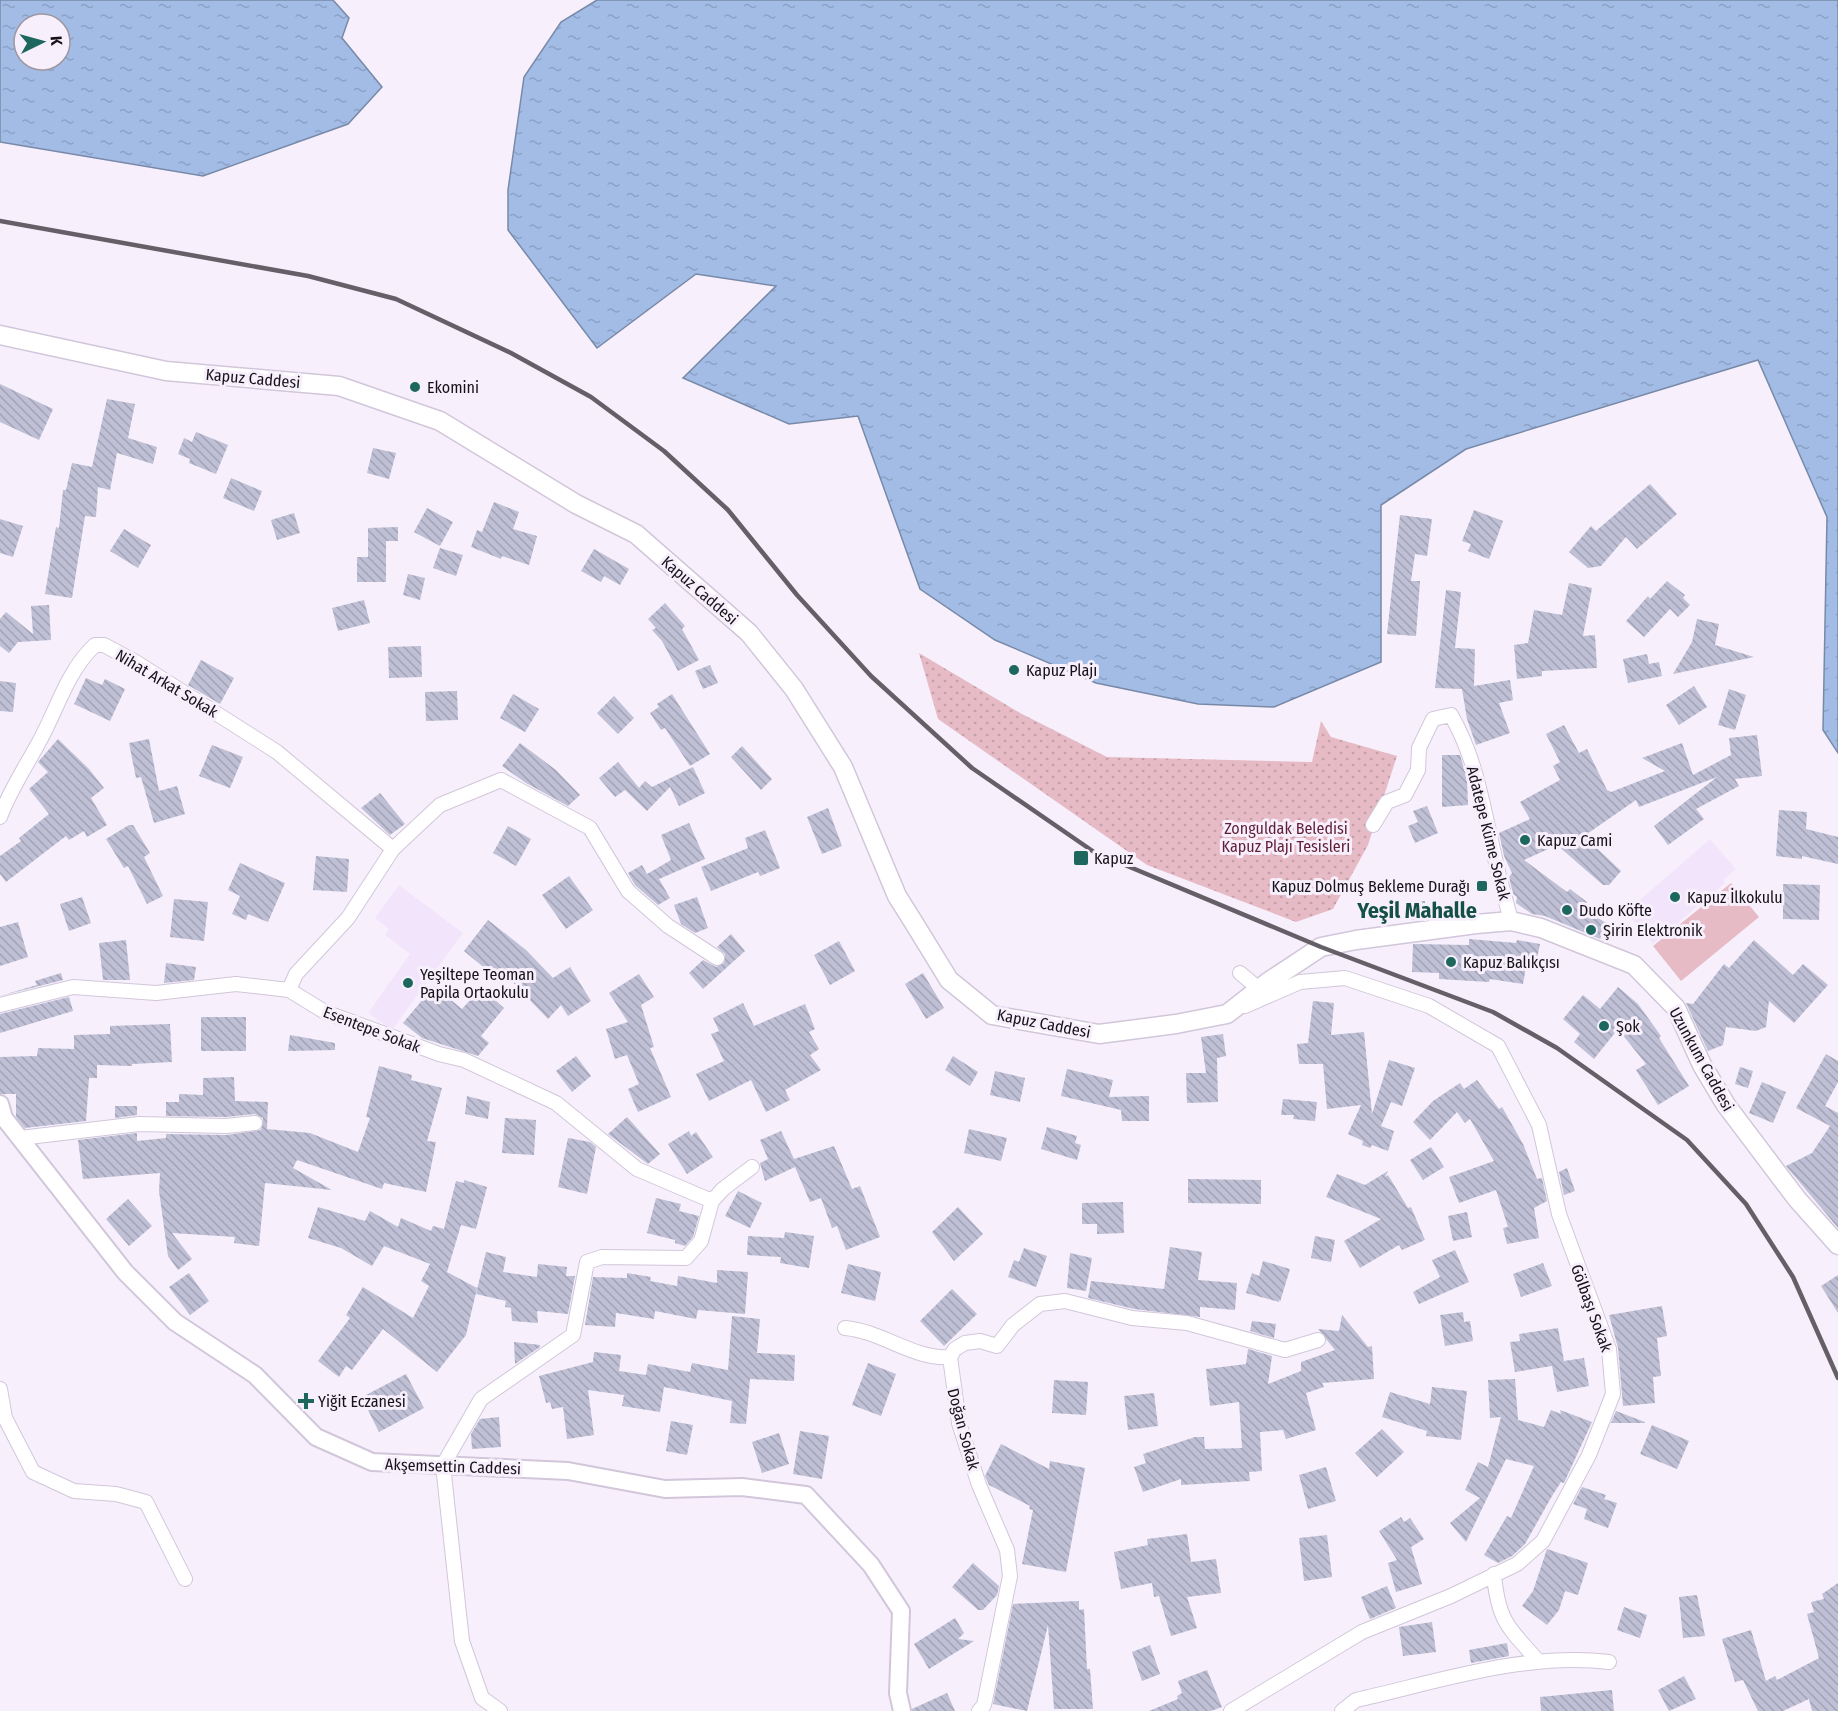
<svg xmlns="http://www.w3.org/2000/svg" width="1838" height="1711" font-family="'Fira Sans Condensed',sans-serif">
<defs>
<pattern id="grass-dots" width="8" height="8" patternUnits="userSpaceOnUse" patternTransform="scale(1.5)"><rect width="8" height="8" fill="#e6bbc5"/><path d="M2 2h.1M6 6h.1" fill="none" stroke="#c5a0a9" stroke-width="1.8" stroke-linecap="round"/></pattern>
<pattern id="water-ripples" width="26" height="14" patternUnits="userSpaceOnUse" patternTransform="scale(1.5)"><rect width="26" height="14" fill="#a2bce6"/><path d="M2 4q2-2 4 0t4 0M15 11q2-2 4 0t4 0" fill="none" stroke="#8ba1c5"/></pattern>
<pattern id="building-back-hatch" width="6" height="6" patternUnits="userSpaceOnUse" patternTransform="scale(1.5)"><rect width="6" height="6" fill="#bfbfd5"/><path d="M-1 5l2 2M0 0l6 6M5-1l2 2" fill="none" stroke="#a3a3b6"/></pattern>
</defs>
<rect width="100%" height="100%" fill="#f7f0fc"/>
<path fill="#f2e5fb" d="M1710 839 1736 869 1723 880 1725 883 1653 944 1626 912Z
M399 885 463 933 392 1030 368 1013 410 954 385 935 389 929 375 918Z"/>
<path fill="url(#grass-dots)" d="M919 653 1022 714 1107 757 1312 762 1321 721 1331 737 1397 756 1368 845 1333 909 1296 922 1147 865 938 719Z"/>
<path fill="#e6bbc5" d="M1731 883 1759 917 1681 981 1653 946Z"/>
<path fill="url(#water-ripples)" stroke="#7889a8" stroke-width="1.5" fill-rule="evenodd" d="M0 0H333L349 18 342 38 382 87 348 124 203 176 0 142ZM24 24H60V60H24Z
M597 0H1838V753L1823 730 1827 517 1758 360 1466 449 1381 505V662L1274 707 1198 704 1096 683 995 640 920 589 858 416 789 424 683 378 776 286 696 274 597 348 508 230V190L524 77 561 22Z"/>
<path fill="url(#building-back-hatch)" d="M0 384 53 409 39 440 0 422Z
M107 399 135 404 128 438 157 447 153 464 117 453 110 490 98 487 96 517 85 516 72 598 45 594 56 527 59 528 63 490H66L72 463 92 467Z
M196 432 228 445 216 474 189 463 190 459 178 454 184 438 192 442Z
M373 448 396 453 389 479 367 473Z
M231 478 262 491 254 511 223 498Z
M1650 484 1677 514 1637 549 1626 537 1601 566 1588 568 1569 552 1591 526 1596 531Z
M494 502 519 512 513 529 537 536 529 565 502 556 501 559 471 547 477 530 482 532Z
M427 508 453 522 440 546 414 532Z
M1474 510 1503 521 1489 559 1468 551 1471 544 1462 541Z
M294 513 300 533 277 540 271 520Z
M1400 515 1432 519 1427 556 1415 554 1411 581H1420L1416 636 1387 634Z
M0 519 23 526 13 557 0 553Z
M398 527V541H386V582H357V557H368V528Z
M124 529 151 545 138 568 110 551Z
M440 548 463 555 456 576 433 568Z
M594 549 629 569 620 585 604 576 601 582 581 571Z
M408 574 425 578 420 600 403 595Z
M1667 581 1685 595 1683 598 1690 605 1678 617 1670 609 1644 637 1626 621 1648 596 1650 599Z
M1569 583 1592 588 1583 636 1595 635 1597 668 1542 671V676L1517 679 1514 645 1528 643 1534 610 1562 615Z
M1446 590 1461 592 1455 648 1475 649 1474 686 1510 680 1513 700 1499 703 1510 733 1476 745 1467 719 1462 689 1435 688Z
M364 600 370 623 338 631 332 608Z
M665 603 685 626 682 629 699 660 678 671 662 641 652 630 656 628 648 619Z
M49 605 51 640 18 642 9 653 0 646V619L6 612 33 634 31 606Z
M1697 619 1719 624 1715 645 1754 657 1673 674 1692 642Z
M421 646 422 677 389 678 388 647Z
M1647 654 1649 664 1659 662 1662 676 1628 683 1623 659Z
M201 660 234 678 220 704 188 685Z
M710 665 718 683 703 689 695 671Z
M86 678 102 685 105 679 125 689 110 721 74 704Z
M0 681 16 683 13 712 0 711Z
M1694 686 1707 707 1679 725 1666 705Z
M1729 689 1746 695 1735 730 1718 725Z
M457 691 458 720 426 721 425 692Z
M513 694 539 709 525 732 500 718Z
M672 694 710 754 690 766 665 728 661 730 650 713 659 707 657 704Z
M614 696 634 718 618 734 597 713Z
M1564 725 1579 753 1587 749 1607 790 1611 792 1665 771 1642 758 1682 743 1693 775 1731 755 1729 738 1757 735 1762 776 1735 779 1739 786 1696 809 1704 819 1668 845 1654 826 1717 777 1639 807 1636 800 1584 836 1621 871 1609 885H1603L1557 845 1524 860 1567 892 1570 889 1587 902 1583 908 1609 925 1600 939 1545 916 1532 914 1516 903 1517 897 1513 894 1509 877 1512 873 1504 856 1499 833 1530 819 1520 802 1560 780 1553 766 1560 762 1546 734Z
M58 739 89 769 104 788 91 798 107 825 87 837 84 831 69 840 66 836 6 882 0 874V856L21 841 19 838 49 814 29 789 48 772 38 762Z
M149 739 159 791 177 786 185 814 154 823 141 777 136 778 129 743Z
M520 743 556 770 580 795 568 806 526 783 502 766Z
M212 745 243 757 230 788 199 776Z
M742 746 772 779 761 790 731 757Z
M1442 755H1460L1467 778 1468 805 1442 807Z
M618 762 639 788 645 781 652 787 693 767 705 793 679 806 670 787 647 811 625 790 615 797 599 778Z
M380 793 405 824 390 835 361 808Z
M1427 806 1438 833 1415 843 1408 826 1418 822 1413 811Z
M828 808 842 846 822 854 807 817Z
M1779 810 1807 812 1806 829 1838 837V864L1802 856V859L1776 856Z
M689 823 705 859 659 879 670 898 658 905 635 885 628 873 642 865 647 874 671 860 661 835Z
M129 825H133L150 853 144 857 163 896 147 904 128 866 124 868 106 839Z
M508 826 531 839 516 866 493 853Z
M765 830 780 868 760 876 758 872 711 891 701 867 748 848 745 838Z
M316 856 349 859 347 892 313 890Z
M240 863 285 883 268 922 248 914 246 920 232 914 240 896 228 890Z
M569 876 593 910 566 929 542 895Z
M1783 884 1820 885 1819 920 1783 919Z
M82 897 91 923 69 931 60 904Z
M697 897 708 928 695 933 681 924 674 905Z
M174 899 208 902 204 941 170 937Z
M1425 901 1426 918 1409 920 1407 902Z
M488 920 526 950 553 978 570 967 591 1001 568 1016 561 1005 548 1019 499 968 493 975 464 951Z
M18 922 28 957 0 966V927Z
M731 934 745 951 703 989 689 973 703 960 716 967 724 963 725 954 717 947Z
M1469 939 1516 943 1517 940 1540 944 1536 963 1527 961 1523 984 1490 979 1489 982 1439 979V973L1412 972 1413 944 1469 945Z
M126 940 130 980H103L99 943Z
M1754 940 1793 975 1803 964 1828 985 1794 1023 1769 1001 1766 1027 1756 1031 1726 1027 1723 1045 1708 1051 1686 1003 1693 1004 1724 964 1729 968Z
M839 941 855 971 830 985 814 955Z
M166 963 196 967 194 980 164 983Z
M61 973 63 980 0 996 37 985 35 981Z
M923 973 944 1008 926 1019 905 984Z
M639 974 654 997 641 1005 654 1047 650 1048 671 1097 638 1112 628 1089 639 1084 627 1055 615 1059 606 1029 628 1022 609 993Z
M434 986 462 1009 481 988 504 1008 481 1036 489 1043 478 1056 422 1038 403 1023Z
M1618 987 1638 1004 1661 1036 1659 1038 1689 1086 1658 1105 1636 1070 1646 1064 1618 1029 1594 1059 1574 1042 1580 1034 1563 1019 1583 995 1600 1009Z
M69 997 73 1011 0 1033V1014Z
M1313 1001 1334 1003 1331 1035 1364 1032 1372 1114 1389 1060 1415 1068 1402 1106 1391 1102 1381 1126 1394 1131 1388 1151 1372 1145 1370 1148 1362 1145 1363 1141 1348 1134 1361 1105 1327 1109 1323 1064H1299L1297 1044 1308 1043Z
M743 1003 754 1026 805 1004 815 1029 809 1032 819 1049 810 1055 821 1070 785 1090 790 1100 766 1112 751 1080 709 1101 696 1074 724 1061 711 1034 719 1031 713 1018Z
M201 1017H246V1051H201Z
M170 1024 172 1062 132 1064V1066L97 1065V1078H89L86 1121 25 1128 16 1117V1094H0V1057L37 1056 38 1048 74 1049V1035L110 1034V1026Z
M1223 1034 1226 1056 1217 1058 1218 1102 1187 1103 1186 1073H1206L1201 1037Z
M290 1035 335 1043V1050L288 1051Z
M1826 1054 1838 1061V1082L1825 1106 1838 1113V1228L1786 1166 1812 1153 1830 1126 1796 1108Z
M576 1056 591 1076 572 1092 556 1071Z
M953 1056 978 1072 970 1086 945 1070Z
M379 1066 412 1075 411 1080 442 1088 427 1141 436 1142 426 1192 384 1183 382 1189 297 1160 293 1168 332 1190 265 1183 259 1246 234 1243 235 1237 172 1233 192 1259 178 1270 168 1256 159 1191 160 1173 83 1179 78 1140 137 1133V1141L166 1138V1134L226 1135 261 1130 263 1118 255 1114 226 1117 166 1116V1102H179V1094L203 1095V1078L234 1077 235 1101 268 1102 267 1129 310 1133 358 1152 370 1118 366 1117Z
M1740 1067 1753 1071 1748 1088 1735 1084Z
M1067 1069 1113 1080 1109 1097 1149 1096V1121H1122L1121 1110 1061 1096Z
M995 1071 1025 1078 1020 1102 990 1095Z
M1477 1080 1499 1109 1502 1107 1523 1144 1537 1179 1542 1178 1547 1201 1534 1208 1539 1238 1507 1244 1503 1228 1508 1227 1496 1190 1459 1203 1449 1177 1494 1161 1470 1119 1465 1123 1457 1112 1430 1140 1413 1122 1433 1101 1460 1083 1464 1089Z
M1762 1082 1786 1092 1773 1123 1749 1113Z
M467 1096 490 1102 488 1119 465 1114Z
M1283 1099 1317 1102 1315 1121 1293 1119 1294 1115H1281Z
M115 1106H137V1115L115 1118Z
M627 1117 660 1154 648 1164 608 1134Z
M505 1118 536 1120 534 1155 502 1153Z
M1047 1127 1077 1136 1075 1143 1081 1145 1077 1160 1041 1149Z
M969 1129 1007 1138 1001 1161 964 1153Z
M689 1131 691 1136 696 1132 713 1157 687 1174 668 1144Z
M781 1131 794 1159 834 1146 852 1189 860 1186 880 1237 846 1250 837 1226 832 1228 821 1198 810 1202 795 1167 765 1181 760 1163 768 1159 760 1140Z
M568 1138 590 1142 596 1147 587 1194 558 1187Z
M1431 1147 1444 1167 1423 1180 1410 1160Z
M1567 1168 1575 1191 1564 1195 1559 1172Z
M1388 1171 1385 1177 1388 1175 1408 1208 1411 1207 1425 1240 1402 1250 1399 1245 1360 1268 1344 1241 1381 1219 1326 1197 1337 1174 1365 1185Z
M1188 1179 1261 1180V1204L1188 1203Z
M464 1180 487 1187 476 1229 461 1225 447 1272 477 1288 466 1335 437 1372 383 1329 352 1370 346 1366 339 1377 318 1361 350 1318 346 1315 363 1287 413 1318 429 1286 421 1281 430 1264 384 1246 372 1266 341 1248 308 1238 318 1207 365 1221 370 1211 398 1227 401 1218 431 1231 433 1226 444 1229 456 1181 464 1183Z
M738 1191 762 1203 750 1228 725 1216Z
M656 1198 681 1204 679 1211 699 1216 693 1237 685 1246 675 1243V1240L647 1233Z
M128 1199 152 1226 129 1246 106 1219Z
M1123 1202 1124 1233 1097 1234V1224H1082V1203Z
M958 1207 983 1234 954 1261 932 1232Z
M1467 1212 1472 1237 1453 1241 1448 1216Z
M785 1232 814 1236 809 1268 780 1263 781 1257 747 1255 748 1236 784 1238Z
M1315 1236 1335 1240 1331 1262 1311 1258Z
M1170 1247 1202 1252 1198 1280 1237 1283 1235 1310 1200 1307V1317L1134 1309 1088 1298 1091 1281 1164 1289Z
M1024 1248 1047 1256 1036 1287 1008 1277 1014 1260 1019 1262Z
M1455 1250 1469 1282 1419 1304 1413 1292 1440 1277 1432 1260Z
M486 1252 506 1257 503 1272 537 1277 538 1264 567 1267 566 1276H575L568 1314 537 1311 538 1323 512 1321 511 1308 505 1307 506 1301 476 1294Z
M1070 1253 1092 1258 1086 1291 1067 1288Z
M1263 1261 1290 1269 1280 1302 1279 1299V1302L1246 1293 1252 1273 1259 1276Z
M1543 1263 1552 1286 1521 1297 1513 1274Z
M848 1264 881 1272 875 1301 841 1293Z
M717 1270 748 1272 745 1314 698 1310 696 1319 655 1311 654 1319 616 1313 615 1327 585 1325 593 1277 627 1278V1273L651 1277 650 1281 677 1286 678 1276 717 1283Z
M189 1273 209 1301 190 1315 169 1287Z
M1838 1275V1313L1821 1286Z
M952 1289 977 1314 944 1346 920 1321Z
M1662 1306 1667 1336 1657 1338 1661 1376 1653 1377 1655 1403 1623 1406 1618 1348 1609 1315Z
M1463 1312 1464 1322 1470 1321 1473 1341 1445 1346 1440 1315Z
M1342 1315 1368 1347 1372 1346 1374 1379 1322 1383 1324 1387 1306 1393 1316 1430 1286 1439 1283 1430 1260 1432 1262 1471 1249 1472 1250 1481 1181 1485V1479L1143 1492 1134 1467 1146 1463 1143 1454 1195 1437H1204L1205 1449 1242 1448 1239 1402 1210 1406 1206 1369 1246 1364 1248 1349 1272 1356 1268 1384 1301 1371V1362L1335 1350 1318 1329 1339 1331Z
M732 1316 760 1319 757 1353 795 1355 794 1381 750 1379 746 1424 730 1423 732 1401 664 1387 660 1412 622 1406 624 1395 588 1390 594 1435 567 1439 563 1407 552 1409 550 1402 546 1403 539 1376 593 1362 594 1352 621 1355 619 1371 646 1375 648 1364 690 1372 692 1363 728 1370Z
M1252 1321 1276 1324 1274 1338 1250 1331Z
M1558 1328 1564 1361 1584 1358 1589 1386 1557 1392 1552 1366 1515 1372 1510 1342 1520 1341 1519 1334Z
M514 1342 540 1345V1347L515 1364Z
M868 1363 896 1374 881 1416 852 1405Z
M406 1374 424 1408 379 1432 364 1402V1396Z
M1515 1379 1518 1420 1544 1427 1551 1410 1561 1414 1560 1410 1592 1422 1564 1483 1561 1482 1552 1496 1525 1544 1512 1556 1498 1563 1484 1555 1507 1516 1511 1518 1534 1466 1506 1459 1466 1542 1450 1523 1480 1498 1465 1490 1478 1462 1488 1467 1501 1417 1490 1418 1488 1380Z
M1054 1380 1088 1382 1086 1415 1052 1413Z
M1432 1387 1467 1391 1461 1440 1426 1436 1427 1431 1382 1417 1390 1392 1430 1404Z
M1154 1393 1158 1426 1128 1430 1124 1396Z
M1616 1411 1645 1422V1423H1611Z
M499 1417 501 1447 472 1449 471 1434 480 1419Z
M671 1421 693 1425 687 1455 666 1451Z
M1652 1425 1689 1441 1677 1469 1640 1454Z
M1382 1429 1404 1452 1377 1477 1355 1453Z
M800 1431 829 1436 822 1479 793 1474Z
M779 1433 789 1464 762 1473 752 1442Z
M1001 1444 1049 1469 1050 1461 1085 1468 1066 1572 1022 1564 1033 1510 1029 1509 1030 1506 989 1485 985 1476Z
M1326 1467 1336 1501 1308 1509 1299 1475Z
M1582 1487 1606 1495 1604 1499 1617 1503 1608 1528 1584 1519 1587 1509 1573 1504Z
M1401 1517 1404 1522 1410 1518 1424 1539 1411 1547 1422 1584 1396 1592 1388 1563 1397 1560 1379 1531Z
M1187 1534 1191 1562 1216 1559 1221 1593 1187 1597 1197 1628 1171 1636 1159 1596 1154 1597 1152 1583 1121 1589 1114 1552 1148 1545 1147 1539Z
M1327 1535 1332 1577 1304 1581 1299 1538Z
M1547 1549 1588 1563 1578 1595 1565 1591 1559 1610 1547 1625 1522 1606 1533 1591Z
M973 1563 999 1586 997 1595 983 1610H978L952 1587Z
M1838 1583V1711H1812L1809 1699 1783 1711H1758L1743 1680 1735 1682 1722 1639 1751 1630 1766 1681 1775 1676 1777 1680 1819 1658 1807 1614 1814 1612 1811 1602 1824 1599 1822 1594Z
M1387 1586 1396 1608 1370 1619 1361 1597Z
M1697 1595 1705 1636 1683 1638 1679 1597Z
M1079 1601V1610L1084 1609 1087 1669H1090L1093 1709H1054L1048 1625 1027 1711 993 1704 1013 1604Z
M1624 1607 1647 1615 1640 1638 1617 1630Z
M955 1618 964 1633 958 1639 974 1641 929 1669 914 1644Z
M1432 1622 1436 1652 1403 1656 1399 1627Z
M1507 1643 1509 1656 1471 1663 1469 1650Z
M1150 1645 1160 1674 1142 1681 1132 1652Z
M1207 1670 1222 1707 1211 1711H1149L1178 1699 1177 1696 1182 1693 1178 1681Z
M1684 1676 1696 1699 1669 1711 1658 1690Z
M1612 1690 1614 1711H1541L1540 1697Z
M947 1693 955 1711H912V1709Z"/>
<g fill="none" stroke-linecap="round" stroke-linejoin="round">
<g stroke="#d2c6da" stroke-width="16">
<path id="minor" d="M0 817C10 790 25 768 39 742 57 710 67 671 95 645H104L134 661 277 752 393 849
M1373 825 1387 802 1405 795 1418 770 1419 748 1433 719 1451 715C1477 760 1483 808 1495 858 1499 879 1506 900 1511 921
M1240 973 1259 989
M289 990 296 974 348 918 393 849 440 805 501 780 590 828 628 891 668 926 717 958
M0 1005 73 987 156 993 236 984 289 990 325 1012 439 1054 464 1060 556 1103 637 1169 712 1201
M20 1138 139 1124 226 1126 255 1123
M845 1328C882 1331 914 1360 950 1357
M0 1389 5 1418 33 1472 74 1491 116 1494 146 1502 185 1579
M1494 1574C1498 1622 1509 1628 1539 1662
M500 1711 482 1698 462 1641 443 1465 481 1399 573 1335 587 1262 602 1257 686 1258 701 1241 712 1201 723 1189 752 1167
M979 1711 984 1705 1010 1576 1007 1550 979 1485 959 1423 950 1357 955 1349 965 1343 980 1341 997 1346 1013 1325 1040 1304 1065 1301 1132 1318 1187 1323 1285 1350 1318 1340
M1231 1711 1362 1632 1451 1596 1517 1564 1543 1541 1589 1455 1613 1394 1609 1349 1559 1214 1539 1125 1498 1046 1429 1006 1345 978 1300 982 1245 1006
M1342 1711 1356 1700C1437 1682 1525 1652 1609 1662"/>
</g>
<g stroke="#d2c6da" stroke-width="20">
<path id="tertiary" d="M0 1104 4 1118 125 1272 175 1322 255 1375 316 1437 372 1462 568 1471 665 1489 742 1487 806 1495 871 1565 901 1611 898 1693 902 1711"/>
</g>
<g stroke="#d2c6da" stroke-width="21">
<path id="secondary" d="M0 335 166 371 339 386 440 421 576 504 636 534 749 633 794 689 843 767 897 896 914 923 949 980 992 1015 1099 1034 1176 1024 1227 1014 1268 982 1321 947 1356 940 1476 924 1511 921 1541 928 1634 965 1676 1008 1702 1065 1726 1105 1797 1199 1838 1245"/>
</g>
<use href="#minor" stroke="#fff" stroke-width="14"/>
<use href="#tertiary" stroke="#fff" stroke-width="16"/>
<use href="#secondary" stroke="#fff" stroke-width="18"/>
<path stroke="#656068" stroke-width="4.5" d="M0 221 308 276 396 299 511 353 591 397 664 451 728 510 797 595 871 676 972 768 1094 852 1321 947 1493 1012 1557 1048 1687 1140 1746 1204 1793 1277 1838 1378"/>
</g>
<g fill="#1e675f" stroke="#f7f0fc" stroke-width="2">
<circle cx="415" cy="387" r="6"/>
<circle cx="1014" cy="670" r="6"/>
<circle cx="1525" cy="840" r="6"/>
<rect x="1073" y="850" width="16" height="16" rx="3"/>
<rect x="1476" y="880" width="12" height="12" rx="3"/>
<circle cx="1675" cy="897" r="6"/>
<circle cx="1567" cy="910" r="6"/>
<circle cx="1591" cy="930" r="6"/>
<circle cx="1451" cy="962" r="6"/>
<circle cx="408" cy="983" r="6"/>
<circle cx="1604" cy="1026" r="6"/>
<path d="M303 1392h6v6h6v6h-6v6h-6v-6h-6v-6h6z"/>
</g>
<g text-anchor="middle" stroke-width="6" stroke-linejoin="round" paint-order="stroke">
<g font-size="16" fill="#161219" stroke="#f7f0fc">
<text transform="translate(253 378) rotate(5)" y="6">Kapuz Caddesi</text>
<text transform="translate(700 590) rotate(41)" y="6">Kapuz Caddesi</text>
<text transform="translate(167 683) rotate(31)" y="6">Nihat Arkat Sokak</text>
<text transform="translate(1489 833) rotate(76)" y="6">Adatepe Küme Sokak</text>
<text transform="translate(1044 1023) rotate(11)" y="6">Kapuz Caddesi</text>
<text transform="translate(372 1029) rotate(21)" y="6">Esentepe Sokak</text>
<text transform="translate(1702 1059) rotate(61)" y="6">Uzunkum Caddesi</text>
<text transform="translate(1592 1308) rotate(70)" y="6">Gölbaşı Sokak</text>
<text transform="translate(964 1429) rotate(75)" y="6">Doğan Sokak</text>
<text transform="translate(453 1466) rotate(2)" y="6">Akşemsettin Caddesi</text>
</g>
<g font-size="16" fill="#161219" stroke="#f7f0fc" text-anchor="start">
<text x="427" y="393">Ekomini</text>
<text x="1026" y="676">Kapuz Plajı</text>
<text x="1537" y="846">Kapuz Cami</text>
<text x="1094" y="864">Kapuz</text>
<text x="1470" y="892" text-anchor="end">Kapuz Dolmuş Bekleme Durağı</text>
<text x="1687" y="903">Kapuz İlkokulu</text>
<text x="1579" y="916">Dudo Köfte</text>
<text x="1603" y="936">Şirin Elektronik</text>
<text x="1463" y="968">Kapuz Balıkçısı</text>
<text x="420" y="980">Yeşiltepe Teoman<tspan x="420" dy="18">Papila Ortaokulu</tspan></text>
<text x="1616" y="1032">Şok</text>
<text x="318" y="1407">Yiğit Eczanesi</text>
</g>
<g font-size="16" fill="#5f1e35" stroke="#f7f0fc">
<text x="1286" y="834">Zonguldak Beledisi<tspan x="1286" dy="18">Kapuz Plajı Tesisleri</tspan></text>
</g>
<g font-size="22" font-weight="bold" fill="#144f48" stroke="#f7f0fc">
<text x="1417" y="918">Yeşil Mahalle</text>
</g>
</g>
<g transform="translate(42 42) rotate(85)"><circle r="28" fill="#f7f0fc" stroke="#9d97a1" stroke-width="1.5"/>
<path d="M0-4.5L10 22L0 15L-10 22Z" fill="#1e675f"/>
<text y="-9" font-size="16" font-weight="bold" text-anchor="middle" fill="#161219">K</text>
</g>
</svg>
